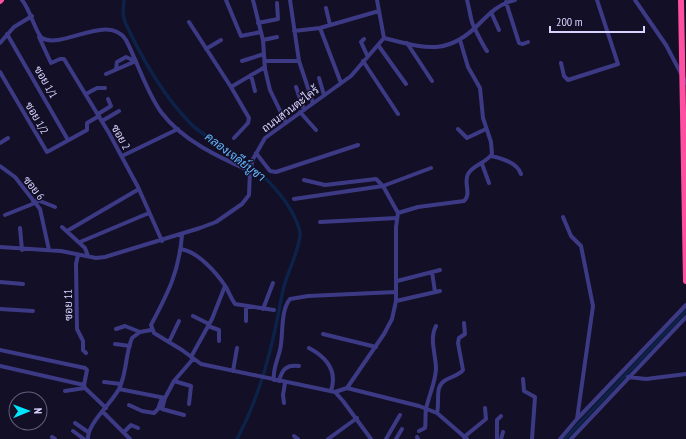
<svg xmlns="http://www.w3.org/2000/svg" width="686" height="439" font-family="'PT Sans Narrow',Sarabun,sans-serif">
<rect width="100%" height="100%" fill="#130f26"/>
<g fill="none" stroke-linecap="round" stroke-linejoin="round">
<path stroke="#0c2248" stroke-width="3.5" d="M124 0 123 14 125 22C142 59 162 94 190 123 198 132 211 138 220 144 248 162 275 182 292 212 295 219 300 226 300 235 298 256 285 275 282 295 273 345 261 394 237 439
M565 439 686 311"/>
<path stroke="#3d3a85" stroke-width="4" d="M22 0C30 9 36 34 42 38 62 50 109 12 126 40 138 63 146 91 161 112 182 140 218 157 250 171
M226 0 241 36 261 32
M253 0 263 40 265 69 270 90 286 123
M290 0 299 61
M377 0 384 38
M467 0C469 7 470 15 472 22 473 26 485 49 487 51
M635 0 666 45 686 83
M506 2 519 43 523 44 528 42
M326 8 330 25
M491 12 499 30
M189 22 231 87 265 67
M258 23 278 19 277 3
M320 28 341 83
M294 31 320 28 379 11
M7 34 68 140
M39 37 51 63 60 59H64L109 133 138 187 162 241
M364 39 361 42 367 55
M263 40 277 37
M0 43 14 27 32 16
M407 43 432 81
M378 45 406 84
M206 49 221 40
M242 61 264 54
M265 61H299L313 103
M363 61 398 114
M561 63 564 76 568 80 618 64 597 0
M116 69 117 62 126 57 135 61
M0 72 47 152 87 130V123L99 116
M106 74 136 61
M251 75 255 91
M319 78 324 95
M231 87 249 118 248 123 234 138
M296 87 304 110
M86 94 97 88H105
M300 112 316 130
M98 114 111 106 108 99
M102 121 119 111
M458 129 467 138 486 129
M0 143 8 138
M256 153 270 171 276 172 358 145
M122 156 178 129
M491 156C501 158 517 162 521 174
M482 164 489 183
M0 166 15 177 40 209 49 250
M304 180 325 185 376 179 383 186 398 213 396 227V301L392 319 384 334 347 388
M294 199 383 186 431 168
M33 201H40L55 207
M398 213 418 207 464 201C472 194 463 182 468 174 473 165 486 163 492 154L491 142 483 118 480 88 468 67 460 40
M5 215 35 203
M320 222 397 218
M62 227 85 248 88 256
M20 228 22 250
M67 231 139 189
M182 235C179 272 168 293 151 325L154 333 182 350 201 364 335 392 343 401 371 439
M80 242 149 213
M0 247 61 251 96 258 105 257 200 228 216 222 242 204 249 195 250 171 253 159 265 138 351 76 384 38C425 48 447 57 480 23 491 12 499 4 515 0
M181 249C198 252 216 272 226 287 229 293 231 298 235 304L274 310
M78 255 76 264 77 329 83 341V350L86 353
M432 272 435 292
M397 281 440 270
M0 282 23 284
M396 301 440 291
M0 309 33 311
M263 309 273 283
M193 316 209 324
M246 321V306
M208 326 219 330V341
M116 329 125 326 140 332
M323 334 376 347
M169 342 179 321
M115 344 130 346
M309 348C326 357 338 370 331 391
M0 350 85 368 87 370 84 385 85 388
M191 357 212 319 225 286
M0 366 84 385
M233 371 237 348
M628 377 646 379 686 374
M523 379 524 391 535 397 532 439
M274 380C272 368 280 356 281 344 283 330 281 310 290 299L308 296 396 292
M174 381 191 386 189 404
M279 381C282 370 286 364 299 366
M104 382 121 384
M119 389 165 398 174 381 193 359
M65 391 85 388 106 408
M335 392 347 388 419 406 437 413 467 439
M165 398 162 409 184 415
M284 403 283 395 285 383
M129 405 142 411 154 413 158 409 162 398
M103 412 130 439
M437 413C439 405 437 396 439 388 442 377 457 378 463 370L458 343 459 338 465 334 464 323
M577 419 686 305
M75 423 88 432
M73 431 84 439
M419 431 425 428C426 422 425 415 426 409 429 395 435 384 436 369 436 355 429 339 436 326
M124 432 131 425 138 428
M294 436 298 439
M52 437 55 439
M417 437 418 439
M464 437 486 419 485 408
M88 439C87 424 111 404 119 389 127 373 125 355 132 338L140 332 151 330
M328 439 357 418
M386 439 400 415
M396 439 402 429
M497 439V420L501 416
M501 439 503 432
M560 439 577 419 593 306 581 246 571 236 563 217
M571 439 686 317"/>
<path stroke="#ff4fa3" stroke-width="6" d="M0 1 1 0"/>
<path stroke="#ff4fa3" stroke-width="6" d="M681 0 686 281"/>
</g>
<g text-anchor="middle" stroke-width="3" stroke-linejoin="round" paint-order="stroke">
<g font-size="11" fill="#d9d4ff" stroke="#130f26">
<text transform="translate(46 82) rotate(60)" y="4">ซอย 1/1</text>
<text transform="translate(290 109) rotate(-37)" y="4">ถนนสวนตะไคร้</text>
<text transform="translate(37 118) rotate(60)" y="4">ซอย 1/2</text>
<text transform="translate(121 137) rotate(61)" y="4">ซอย 2</text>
<text transform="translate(34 188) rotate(52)" y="4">ซอย 6</text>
<text transform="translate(68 305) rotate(-91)" y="4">ซอย 11</text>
</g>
<g font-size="12" font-style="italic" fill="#62b6ff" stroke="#130f26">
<text transform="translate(235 157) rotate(37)" y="4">คลองเจดีย์บูชา</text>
</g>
</g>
<g transform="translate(28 411) rotate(89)"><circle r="19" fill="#130f26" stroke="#625e7d"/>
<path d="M0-3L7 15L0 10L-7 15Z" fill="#00e5ff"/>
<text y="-6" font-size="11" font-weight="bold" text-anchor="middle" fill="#d9d4ff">N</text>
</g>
<path d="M550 26v6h94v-6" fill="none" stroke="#d9d4ff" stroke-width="2"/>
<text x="556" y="26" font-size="12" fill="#d9d4ff" stroke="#130f26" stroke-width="3" paint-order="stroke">200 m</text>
</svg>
